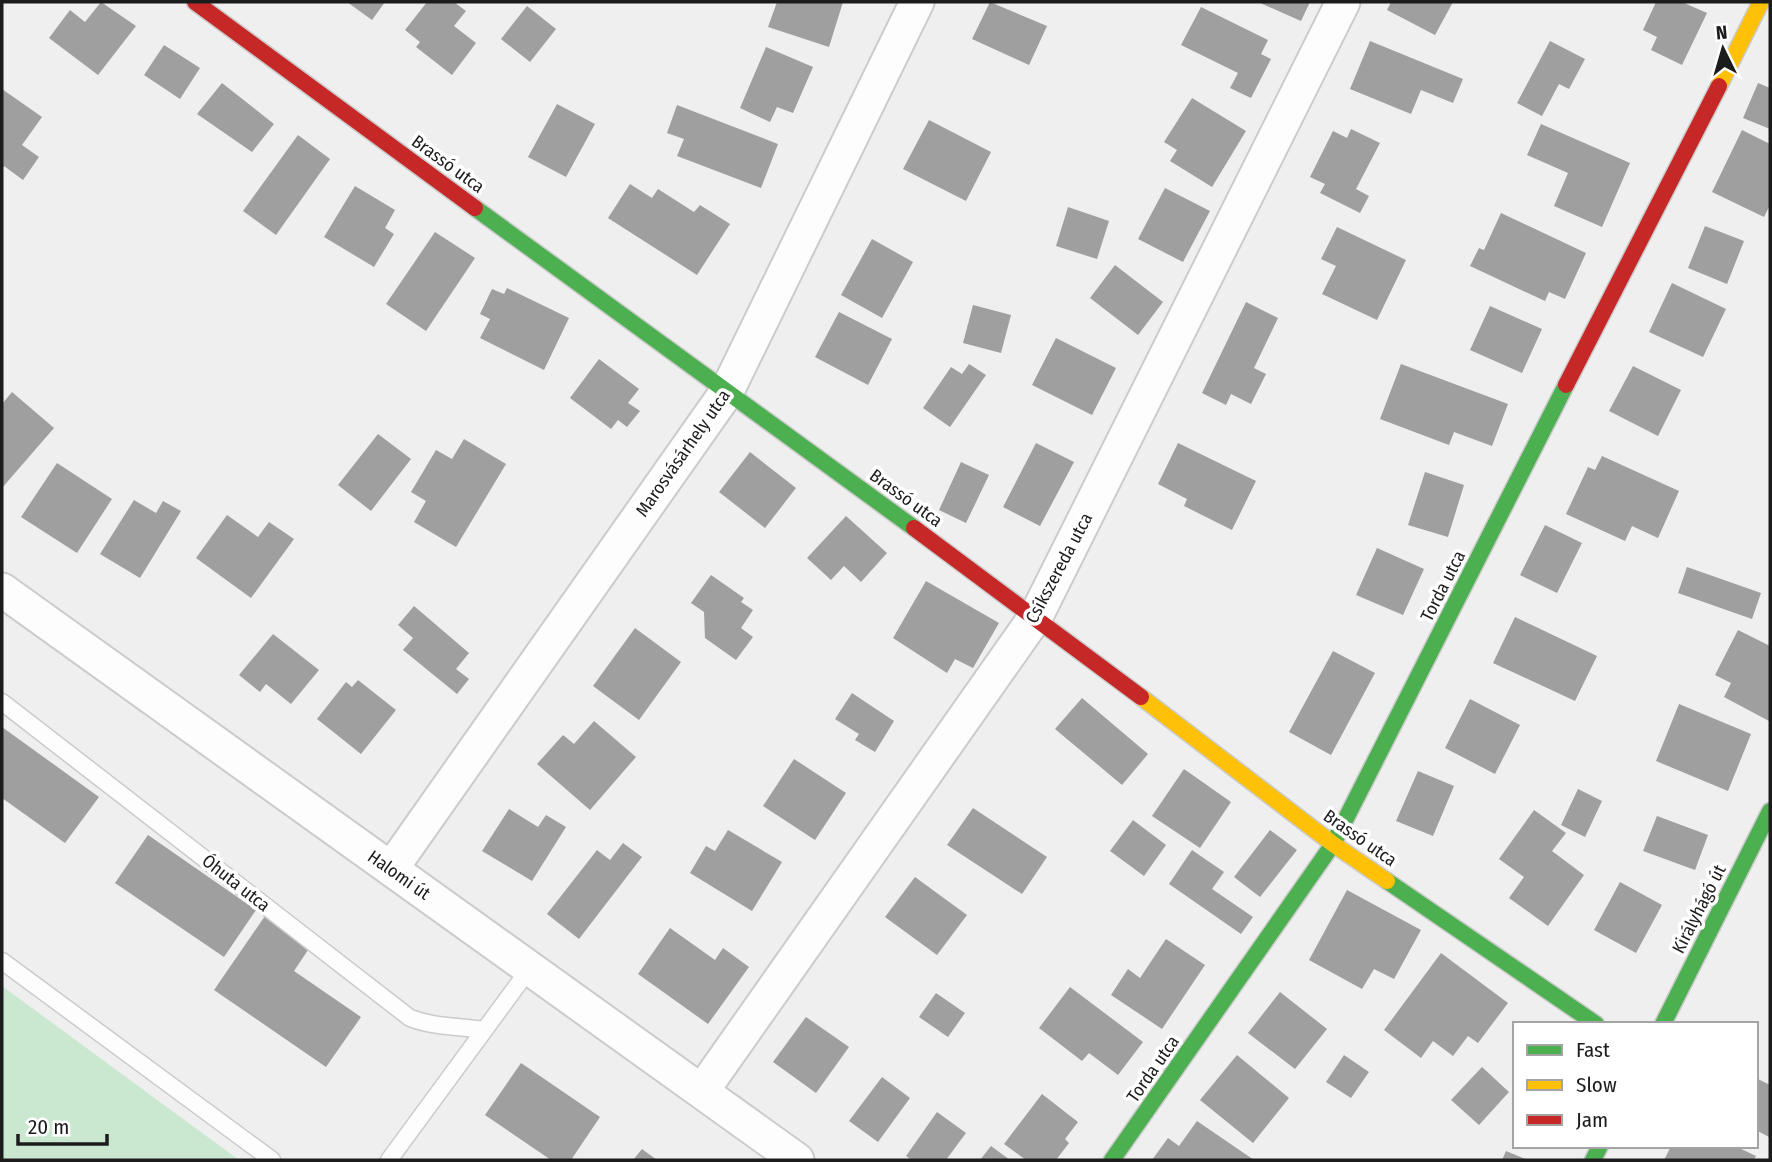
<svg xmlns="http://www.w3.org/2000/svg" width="1772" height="1162" font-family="'Fira Sans Condensed',sans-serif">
<rect width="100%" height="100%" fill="#efefef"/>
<path fill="#cae8d0" d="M2 986 239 1160H2Z"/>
<path fill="#a09f9f" d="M101 2 136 26 98 75 49 38 70 10 85 22Z
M347 2H385L372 20Z
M427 2H454L466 11 454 26 476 43 452 75 416 47 420 42 405 30Z
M777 2H843L829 47 768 27Z
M990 2 1047 26 1029 65 972 39Z
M1258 2H1310L1301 21Z
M1391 2H1453L1435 35 1387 10Z
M1656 2H1682L1707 13 1682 65 1651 50 1657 37 1643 30Z
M527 6 556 29 530 62 501 39Z
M1201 7 1268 40 1261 54 1271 59 1251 98 1230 88 1238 73 1181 45Z
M1370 41 1463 79 1453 103 1421 90 1411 114 1350 89Z
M1550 41 1585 59 1569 89 1559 84 1542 116 1517 103Z
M164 45 200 68 180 99 144 75Z
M766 47 813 67 793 113 777 107 770 122 740 108Z
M222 83 274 124 252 152 197 114Z
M1758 83 1770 88V129L1743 118Z
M2 89 42 117 22 145 39 157 23 180 4 166 2 170Z
M1192 98 1246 131 1212 187 1170 161 1177 150 1164 142Z
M557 104 595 124 566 177 528 157Z
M677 105 778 144 761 188 677 156 684 139 667 133Z
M929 120 991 152 966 201 903 169Z
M1541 124 1630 163 1602 227 1554 206 1568 173 1527 155Z
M1351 129 1380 143 1356 189 1369 196 1360 213 1320 193 1325 184 1310 177 1333 131 1347 138Z
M1742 130 1770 144V205L1764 217 1712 192Z
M298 135 330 159 276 235 243 211Z
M630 184 652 198 658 189 694 212 700 205 730 224 697 275 608 218Z
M355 186 395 210 385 228 394 234 374 267 324 237Z
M1165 188 1210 211 1183 262 1138 239Z
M1068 207 1109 221 1097 259 1056 246Z
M1501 213 1586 253 1565 299 1549 292 1545 301 1470 266 1479 248 1484 250Z
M1705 226 1744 241 1727 284 1688 268Z
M1337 227 1406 260 1377 320 1322 294 1336 266 1321 259Z
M435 232 475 258 426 331 386 304Z
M872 239 913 262 882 318 841 295Z
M1115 265 1163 302 1138 335 1090 298Z
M1672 283 1726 309 1703 357 1649 332Z
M507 288 569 318 544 370 480 338 490 319 480 314 492 289 504 294Z
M1246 302 1278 318 1254 368 1266 374 1251 404 1231 394 1226 405 1202 393Z
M973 305 1011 315 1001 353 963 343Z
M1490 306 1542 329 1522 373 1470 350Z
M839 312 892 339 868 385 815 357Z
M1056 338 1116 368 1092 415 1032 385Z
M599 359 639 389 628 403 640 411 627 427 618 420 611 429 570 398Z
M969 364 986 375 950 427 923 408 951 367 962 374Z
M1401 364 1508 404 1492 446 1454 432 1449 445 1380 419Z
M1633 366 1681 390 1658 436 1609 411Z
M12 392 54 428 2 488V404Z
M378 434 411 459 371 511 338 485Z
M464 439 506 464 456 547 414 522 426 501 411 492 436 450 452 459Z
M1036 443 1074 462 1040 526 1003 507Z
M1178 443 1256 481 1232 530 1184 506 1187 499 1158 484Z
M750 452 796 488 765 528 719 492Z
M1602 456 1679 491 1658 538 1632 526 1625 541 1566 514 1588 467 1595 470Z
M961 462 989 475 966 523 939 510Z
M57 463 112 499 77 553 21 517Z
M1425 472 1464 485 1448 537 1408 525Z
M134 500 156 513 163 501 181 511 140 578 100 554Z
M227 515 258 537 269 522 294 539 251 598 196 558Z
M846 516 887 553 861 582 844 566 831 580 807 558Z
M1545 525 1582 543 1557 593 1520 575Z
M1377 548 1424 569 1403 615 1356 595Z
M1687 567 1761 593 1752 619 1678 593Z
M711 575 744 598 741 602 753 610 741 628 753 637 736 660 705 638 704 612 691 603Z
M926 581 999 623 973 668 955 659 947 673 893 638Z
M414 606 469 653 456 669 469 679 457 694 403 650 413 638 398 625Z
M1515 617 1597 656 1575 701 1493 663Z
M635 628 681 662 639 720 593 686Z
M1738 630 1770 646 1769 721 1724 697 1731 683 1715 675Z
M273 634 319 670 291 704 266 684 260 692 239 675Z
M1333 651 1375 673 1331 755 1289 732Z
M358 680 396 710 361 754 317 719 346 682 352 687Z
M852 693 894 721 875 752 855 740 859 734 835 719Z
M1082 698 1148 754 1122 785 1055 729Z
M1470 699 1520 725 1495 774 1445 748Z
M1679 704 1751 734 1728 791 1656 761Z
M594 721 636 757 590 810 537 764 563 735 574 744Z
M2 727 99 797 65 843 2 798Z
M794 759 846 793 815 840 763 806Z
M1184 769 1231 802 1200 848 1152 816Z
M1418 771 1454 786 1433 836 1396 821Z
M1578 789 1602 801 1585 837 1561 825Z
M973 808 1047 857 1022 894 947 845Z
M509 809 538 827 546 815 566 827 532 881 482 851Z
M1534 810 1566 833 1552 851 1584 875 1548 926 1509 898 1524 877 1499 859Z
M1657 816 1708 835 1695 870 1643 851Z
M1133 820 1166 845 1144 876 1110 851Z
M728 830 782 862 752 911 690 873 706 846 715 851Z
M1270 830 1297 850 1260 897 1234 877Z
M148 835 256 910 224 957 115 883Z
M623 843 642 857 579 939 547 914 597 850 610 860Z
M1192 850 1224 872 1212 889 1253 917 1241 934 1169 884Z
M915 877 967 915 937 955 885 917Z
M1620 882 1662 905 1636 953 1594 930Z
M1347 890 1421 930 1394 979 1374 969 1362 989 1309 960Z
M265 916 310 947 294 971 361 1017 326 1067 214 990Z
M670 928 715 960 723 948 749 967 708 1024 638 974Z
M1166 939 1205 965 1162 1029 1111 995 1128 969 1140 978Z
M1441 953 1508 1003 1478 1043 1468 1036 1453 1056 1433 1041 1421 1058 1384 1030Z
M1070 987 1143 1042 1118 1075 1089 1053 1082 1061 1039 1028Z
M1280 992 1327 1029 1295 1069 1248 1033Z
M936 993 965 1013 948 1037 919 1017Z
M806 1017 849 1047 816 1093 773 1062Z
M1237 1055 1289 1098 1253 1143 1200 1100Z
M1344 1055 1369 1072 1351 1098 1326 1082Z
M521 1063 600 1117 571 1160H551L485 1115Z
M1482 1067 1509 1092 1479 1125 1451 1100Z
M882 1077 910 1098 878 1142 849 1121Z
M1756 1078 1770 1085 1769 1137 1756 1130Z
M1042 1094 1078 1122 1065 1139 1069 1143 1056 1160H1026L1004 1144Z
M937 1112 966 1133 946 1160H912L906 1156Z
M1197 1121 1254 1160H1152L1168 1138 1179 1146Z
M991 1146 1010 1160H980Z
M1671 1146H1735L1756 1156 1754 1160H1664Z
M642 1149 657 1160H633Z
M1506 1151 1528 1160H1502Z"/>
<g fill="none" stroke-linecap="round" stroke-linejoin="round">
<g stroke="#cbcbcb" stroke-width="19">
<path id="lane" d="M2 702 410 1018C434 1027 458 1026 484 1030
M2 961 272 1160
M389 1160 530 968"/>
</g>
<g stroke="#cbcbcb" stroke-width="37">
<path id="street" d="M2 590 797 1160
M391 869 726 393 917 2
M702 1091 1036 616 1343 2"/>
</g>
<g stroke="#cbcbcb" stroke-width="19">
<path id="fast" d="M475 208 914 528
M1387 881 1596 1024
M1663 1024 1770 811
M1112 1160 1333 844 1566 385
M1593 1160 1600 1146"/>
</g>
<g stroke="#cbcbcb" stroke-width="19">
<path id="slow" d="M1719 86 1761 2
M1141 697 1333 844 1387 881"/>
</g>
<g stroke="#cbcbcb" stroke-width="19">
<path id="jam" d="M195 2 475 208
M1566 385 1719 86
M914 528 1141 697"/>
</g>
<use href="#lane" stroke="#fdfdfd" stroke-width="16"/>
<use href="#street" stroke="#fdfdfd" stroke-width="33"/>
<use href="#fast" stroke="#4caf50" stroke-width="16"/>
<use href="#slow" stroke="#ffc107" stroke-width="16"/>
<use href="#jam" stroke="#c62828" stroke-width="16"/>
</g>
<g text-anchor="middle" stroke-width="7" stroke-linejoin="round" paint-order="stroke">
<g font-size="18" fill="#1c1c1d" stroke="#fff">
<text transform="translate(448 164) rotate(36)" y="6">Brassó utca</text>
<text transform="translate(683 453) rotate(-55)" y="6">Marosvásárhely utca</text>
<text transform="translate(906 498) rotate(36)" y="6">Brassó utca</text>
<text transform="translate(1059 568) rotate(-62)" y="6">Csíkszereda utca</text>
<text transform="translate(1443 586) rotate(-63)" y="6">Torda utca</text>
<text transform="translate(1360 838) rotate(35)" y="6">Brassó utca</text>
<text transform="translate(399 875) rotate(35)" y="6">Halomi út</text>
<text transform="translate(236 883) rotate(38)" y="6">Óhuta utca</text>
<text transform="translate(1699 909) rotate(-63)" y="6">Királyhágó út</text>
<text transform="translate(1153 1069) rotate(-55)" y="6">Torda utca</text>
</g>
</g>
<rect width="1772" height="1162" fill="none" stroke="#1c1c1d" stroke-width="7"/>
<rect x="1513" y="1022" width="245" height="126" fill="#ffffff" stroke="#a4a4a5" stroke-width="2"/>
<rect x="1527" y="1045" width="35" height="10" fill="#4caf50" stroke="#a4a4a5" stroke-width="2"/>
<text x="1576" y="1057" font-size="21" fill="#1c1c1d">Fast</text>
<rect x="1527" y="1080" width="35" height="10" fill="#ffc107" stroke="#a4a4a5" stroke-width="2"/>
<text x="1576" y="1092" font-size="21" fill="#1c1c1d">Slow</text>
<rect x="1527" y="1115" width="35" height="10" fill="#c62828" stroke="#a4a4a5" stroke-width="2"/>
<text x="1576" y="1127" font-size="21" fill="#1c1c1d">Jam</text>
<g transform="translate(1723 49) rotate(355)" stroke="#ffffff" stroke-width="5" paint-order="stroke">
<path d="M0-5L12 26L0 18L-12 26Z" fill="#1c1c1d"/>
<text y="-10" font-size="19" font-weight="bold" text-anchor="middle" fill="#1c1c1d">N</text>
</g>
<path d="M18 1134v10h89v-10" fill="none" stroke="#1c1c1d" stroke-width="3.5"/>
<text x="28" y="1134" font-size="21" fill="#1c1c1d" stroke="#ffffff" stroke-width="5" paint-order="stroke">20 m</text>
</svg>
